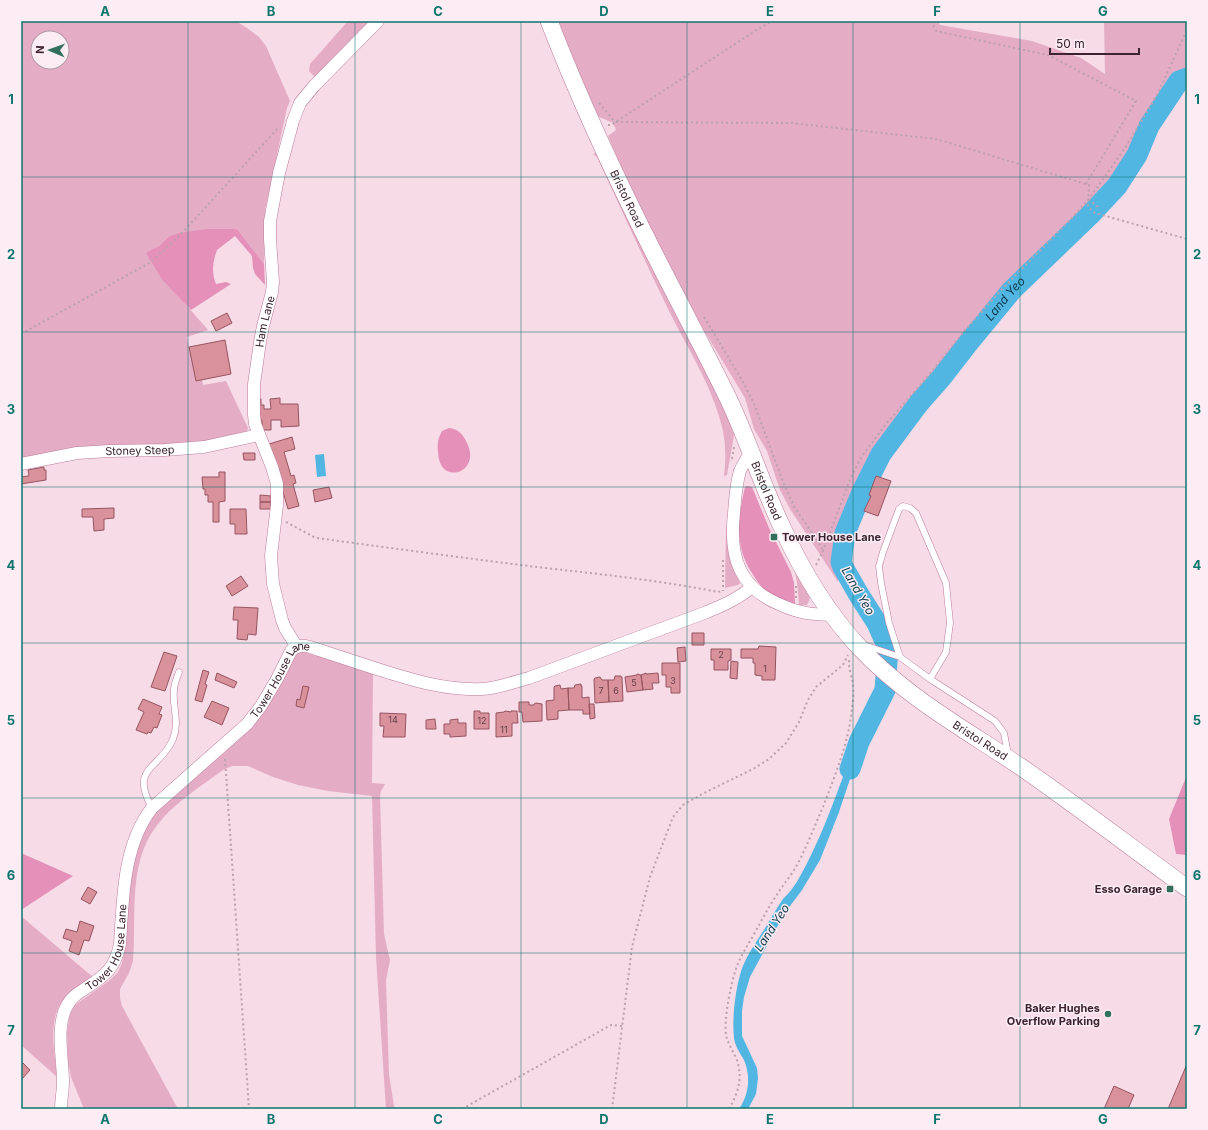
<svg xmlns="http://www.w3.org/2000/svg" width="1208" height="1130" font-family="Inter,sans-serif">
<rect width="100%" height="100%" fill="#f7dbe7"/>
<path fill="#e5acc6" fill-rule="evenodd" d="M21 21H236L247 28 259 37 266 46 290 101 287 108 265 210 264 264 237 229 168 237 159 246 163 281 181 299 208 330 187 337 196 380 202 379 203 385 226 381 248 428 247 431 206 442 21 459ZM38 38H62V62H38Z
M348 21H369L315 77 309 71 310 64Z
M558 21H938L940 25 1032 41 1081 58 1105 74 1104 21H1187V75L1183 76 1175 84 1151 117 1141 133 1136 151 1125 169 1106 193 1087 211 1070 230 1014 283 963 344 954 357 945 378 889 441 883 450 863 493 848 531 840 557 838 582 790 509 780 490 767 451 754 429 745 398 688 304 637 204 608 136 616 130 613 123 597 116 571 56Z
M596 153 689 336 728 418 734 435 727 475 724 476C726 460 726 443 722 427 712 386 688 349 669 311 644 260 621 208 597 157L593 154Z
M726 524 727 544 730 556 740 583 738 585 725 588Z
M795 572 810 596 809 601 807 605H799L797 582Z
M297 650 373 673 372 783 385 784 381 791 380 796 384 934 390 960 386 980 389 1075 394 1106 395 1109H386L376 957 372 796 328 791 298 785 273 777 248 766H232L223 770C204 784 179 800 163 818 126 858 137 912 133 961L129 973 120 989V998L122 1006 178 1109H84L71 1077 68 1062 67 1033 70 1014 75 1005 110 980 118 972 122 963 124 949 130 871 147 819 225 752Z
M21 916 94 978C86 984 69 993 63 1000 47 1022 55 1052 57 1077L21 1045Z"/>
<path fill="#e490b8" d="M207 229H237L264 264 265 285 255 274 253 268 252 256 235 236 217 250C213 261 211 272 216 284L226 282 231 284 191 310 163 281 146 253 159 246 168 237 179 233Z
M449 428C458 429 463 434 467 443 482 473 439 487 438 452 437 444 438 438 442 431Z
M747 486 752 487 769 528 791 572 794 583 795 604C786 601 776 597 767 592 761 587 756 580 752 573 734 546 738 517 745 487Z
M1187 775V855L1176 854 1169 819Z
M21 853 73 876 21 910Z"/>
<path fill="#52b6e2" d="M324 454 326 476 317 477 315 455Z
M856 740 864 745 856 761 839 812 820 860 802 890 784 914 750 977 744 997 742 1011V1036L757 1068 758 1078 756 1094 748 1109H739C749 1095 751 1076 744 1060 740 1053 735 1046 734 1038 732 1019 735 993 740 975 744 959 755 944 764 930 770 920 776 909 783 899 789 893 794 887 798 880 823 836 839 788 856 740Z"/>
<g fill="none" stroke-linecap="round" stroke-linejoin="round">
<path stroke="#52b6e2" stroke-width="21" id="s1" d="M850 769 859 742 885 690 888 648 877 623 859 595 843 567 841 562 845 533 862 492 881 454 919 403 941 378 969 342 1012 290 1090 215 1117 186 1137 155 1149 126 1179 81 1187 78"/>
</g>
<path fill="#d9929c" stroke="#965560" d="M227 313 232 323 216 331 211 321Z
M225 340 231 374 196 381 189 347Z
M280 398V404H298L299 426 281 427V420H271V430H262V420L258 421V399H261V405H264V409H271L270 399Z
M292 437 295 449 284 452 291 476 294 475 296 483 293 484 299 506 288 509 269 444Z
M243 453H255V460H244Z
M44 467V470H46V480L21 484V477L29 476 28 470Z
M219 472H225V501L219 502V522H213V502H208V495H205V489H203L202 477H219Z
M876 476 891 481 878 516 864 511 871 496 869 495Z
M329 487 332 498 315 502 313 490Z
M260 495 271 496V502H260Z
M260 502H271V509H260Z
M114 508V518L104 519V530L94 531 93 517H82V509Z
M230 509H246L247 534H235V524H230Z
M241 576 248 586 232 596 226 586Z
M234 607 258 608 256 635 248 634 247 640 237 639 238 620H233Z
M692 633H704V645H692Z
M759 646 776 647 775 680H762V676L755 675V663H753V658H741V649H758Z
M685 647 686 661 678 662 677 648Z
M711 649H731V660L728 661V670H714V660H711Z
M164 652 177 656 165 691 151 687Z
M731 661 738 662 737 679 730 678Z
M662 663H680V693H671V687H666V675H662Z
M203 670 209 672 205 684 207 685 202 702 195 700Z
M217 673 237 682 234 688 215 680Z
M646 673V674L658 673 659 683H652L653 689 643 690 641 675Z
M637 674 641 675 643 690 627 692 625 677 637 675Z
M615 676H621V677H622L623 701 609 702 608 680H614Z
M600 677 602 680H608L609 702 595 703 594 679 595 678Z
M581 684V686H582V698L589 697 590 714H583V710H569L568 688H574L575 685Z
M560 685 561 689 568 688 569 710 558 711V719L547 720 546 701 554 700V687L555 686Z
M303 686 309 687 304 708 296 706 297 699 300 700Z
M143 699 162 707 159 714 162 715 157 728 154 727 151 733 148 732 147 734 136 730 144 712 138 709Z
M212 701 229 708 222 725 204 717Z
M519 702H529V705H534V704L536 703 542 704V721L523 722 522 712H519Z
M589 704H594L595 718 590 719Z
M474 711H480V713H489V729H474Z
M505 711 511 712V711H517L518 723H512V736L496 737V713L504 712Z
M380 713 406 714 405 737H383L384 726H380Z
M435 719 436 729H426V720Z
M458 719V723H466V736L450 737V734H444V724H450V720Z
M88 887 97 892 90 904 81 899Z
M80 921 94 926 89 941 84 940 79 955 69 951 72 941 63 938 66 929 77 932Z
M23 1063 30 1070 22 1079 21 1078V1065Z
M1187 1064V1109H1168Z
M1114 1086 1134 1095 1128 1109H1104Z"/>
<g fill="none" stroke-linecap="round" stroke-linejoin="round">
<g stroke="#bb7c9a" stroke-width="7">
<path id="lane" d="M864 645 900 657 930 679 995 721 1004 733 1008 755
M900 657 889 623 881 583 879 566 883 552 899 509 903 506 910 508 916 513 946 583 950 623 946 652 930 679
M152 808C129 766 160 770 173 739 180 722 172 706 174 690 174 684 177 678 179 672"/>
</g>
<g stroke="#bb7c9a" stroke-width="13">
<g id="street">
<path d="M751 452C747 458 743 464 740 471 736 484 735 500 734 513 729 557 739 588 781 605 788 608 795 611 802 612 812 615 822 614 832 615"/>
<path id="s2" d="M21 464 77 453 109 451 165 450 204 447 259 435"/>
<path id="s3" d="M297 647 285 628 282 620 273 584 271 556 277 505V484L272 467 255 424 254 415V384L260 342 263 326 272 292 273 282 270 239V221L279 173 293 121 300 103 314 86 378 21"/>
<path id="s4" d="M61 1109C61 1100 63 1091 63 1082 63 1057 54 1022 70 1001 74 995 80 992 86 988 106 975 115 968 120 944 123 898 123 845 152 808L247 724 261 706 277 679 291 651C297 645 302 645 310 647 331 654 353 661 374 668 409 679 445 691 482 689 498 688 514 682 529 678L707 612C723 605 738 599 752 587"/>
</g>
</g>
<g stroke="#bb7c9a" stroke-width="18">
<g id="secondary">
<path id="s5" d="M549 21C585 114 629 206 675 294 693 329 711 363 728 398 748 440 762 485 782 527 802 571 827 613 860 648 906 697 966 730 1021 767 1077 806 1132 848 1187 888"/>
</g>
</g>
<path stroke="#bca1ad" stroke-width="2" stroke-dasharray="2 3" stroke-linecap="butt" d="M931 21 936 31 1048 55 1136 101 1086 184
M599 103 615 122
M616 122 792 123 936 139 1089 185 1088 207 1095 213 1187 239
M608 125H611L755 31 772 21
M1089 199 1099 208
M704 317 742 380 755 406 785 487 795 508 821 546 823 551
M21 334 151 262 183 232 279 127
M732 459 734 447
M286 522 314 537 317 538C390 548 464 558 537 567 598 574 658 580 718 592L722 591
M723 560V591
M816 565 823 551 851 477 862 456 886 424 929 375 966 329 1004 287 1073 217 1089 199 1125 148 1156 97 1187 30
M796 586V598
M225 759 249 1109
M462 1109 611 1025 623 1026
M612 1109 632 947 650 877 673 817 683 805 704 793 753 769 769 759 786 743 799 722 808 700 816 687 843 665 848 655
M729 1109C738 1093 743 1079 737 1060 733 1051 728 1044 726 1035 724 1019 730 988 735 972 739 958 747 947 754 934 762 920 769 906 778 893 783 885 789 878 794 870 805 852 814 827 823 807 835 775 849 742 852 708 853 701 854 692 853 684 852 676 847 666 850 657"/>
<use href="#lane" stroke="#fff" stroke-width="6"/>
<use href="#street" stroke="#fff" stroke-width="12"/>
<use href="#secondary" stroke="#fff" stroke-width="17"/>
</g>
<path fill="none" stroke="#0f766e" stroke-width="1" stroke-opacity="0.55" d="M188 21V1109M355 21V1109M521 21V1109M687 21V1109M853 21V1109M1020 21V1109M21 177H1187M21 332H1187M21 487H1187M21 643H1187M21 798H1187M21 953H1187"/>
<g fill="#32705d" stroke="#fbedf3" stroke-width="1.5">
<rect x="770" y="533" width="8" height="8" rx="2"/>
<rect x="1166" y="885" width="8" height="8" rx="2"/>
<circle cx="1108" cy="1014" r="4"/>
</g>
<g text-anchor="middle" stroke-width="3" stroke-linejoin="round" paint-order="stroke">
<g font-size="9" fill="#633f4a">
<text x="721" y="658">2</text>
<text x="765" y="672">1</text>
<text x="673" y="684">3</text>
<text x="634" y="686">5</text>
<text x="601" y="694">7</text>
<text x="616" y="694">6</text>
<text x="393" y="723">14</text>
<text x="482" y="724">12</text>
<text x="504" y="733">11</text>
</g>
<g font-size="11" fill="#3c232f" stroke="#fbedf3">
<text dy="4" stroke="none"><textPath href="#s5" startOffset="194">Bristol Road</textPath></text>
<text dy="4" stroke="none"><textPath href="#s3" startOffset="336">Ham Lane</textPath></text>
<text dy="4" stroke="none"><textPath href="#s2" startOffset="120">Stoney Steep</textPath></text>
<text dy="4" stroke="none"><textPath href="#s5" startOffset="518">Bristol Road</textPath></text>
<text dy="4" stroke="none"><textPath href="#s4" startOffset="515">Tower House Lane</textPath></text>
<text dy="4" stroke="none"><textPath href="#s5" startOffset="854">Bristol Road</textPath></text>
<text dy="4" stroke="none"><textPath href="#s4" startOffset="180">Tower House Lane</textPath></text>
</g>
<g font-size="11" font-weight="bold" fill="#3c232f" stroke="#fbedf3" text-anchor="end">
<text x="782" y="541" text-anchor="start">Tower House Lane</text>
<text x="1162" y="893">Esso Garage</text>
<text x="1100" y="1012">Baker Hughes<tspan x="1100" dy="13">Overflow Parking</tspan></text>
</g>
<g font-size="12" font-style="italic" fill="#0b384b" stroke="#fbedf3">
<text dy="4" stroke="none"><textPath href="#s1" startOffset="542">Land Yeo</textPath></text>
<text transform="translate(858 591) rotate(60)" y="4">Land Yeo</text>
<text transform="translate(772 928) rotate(-57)" y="4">Land Yeo</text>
</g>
</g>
<rect width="1208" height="1130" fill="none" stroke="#fbedf3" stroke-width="44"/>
<g transform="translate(50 50) rotate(272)"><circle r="19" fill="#fbedf3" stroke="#af9ca5"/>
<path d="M0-3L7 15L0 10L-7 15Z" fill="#32705d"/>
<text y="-6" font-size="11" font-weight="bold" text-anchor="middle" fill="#3c232f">N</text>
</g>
<path d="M1050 48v6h89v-6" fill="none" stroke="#3c232f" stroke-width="2"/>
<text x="1056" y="48" font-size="12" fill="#3c232f" stroke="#fbedf3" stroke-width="3" paint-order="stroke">50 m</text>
<rect x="22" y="22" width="1164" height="1086" fill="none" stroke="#0f766e" stroke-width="1.5"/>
<g font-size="13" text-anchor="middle" font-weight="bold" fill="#0f766e">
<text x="105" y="16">A</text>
<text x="271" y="16">B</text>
<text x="438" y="16">C</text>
<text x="604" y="16">D</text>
<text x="770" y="16">E</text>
<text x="937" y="16">F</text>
<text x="1103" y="16">G</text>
<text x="11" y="104">1</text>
<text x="1197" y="104">1</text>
<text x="11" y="259">2</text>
<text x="1197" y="259">2</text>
<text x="11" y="414">3</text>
<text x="1197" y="414">3</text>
<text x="11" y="570">4</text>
<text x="1197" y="570">4</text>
<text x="11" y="725">5</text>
<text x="1197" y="725">5</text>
<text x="11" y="880">6</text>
<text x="1197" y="880">6</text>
<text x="11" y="1035">7</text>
<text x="1197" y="1035">7</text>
<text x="105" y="1124">A</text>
<text x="271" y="1124">B</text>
<text x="438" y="1124">C</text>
<text x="604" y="1124">D</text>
<text x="770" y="1124">E</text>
<text x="937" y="1124">F</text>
<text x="1103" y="1124">G</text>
</g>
</svg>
